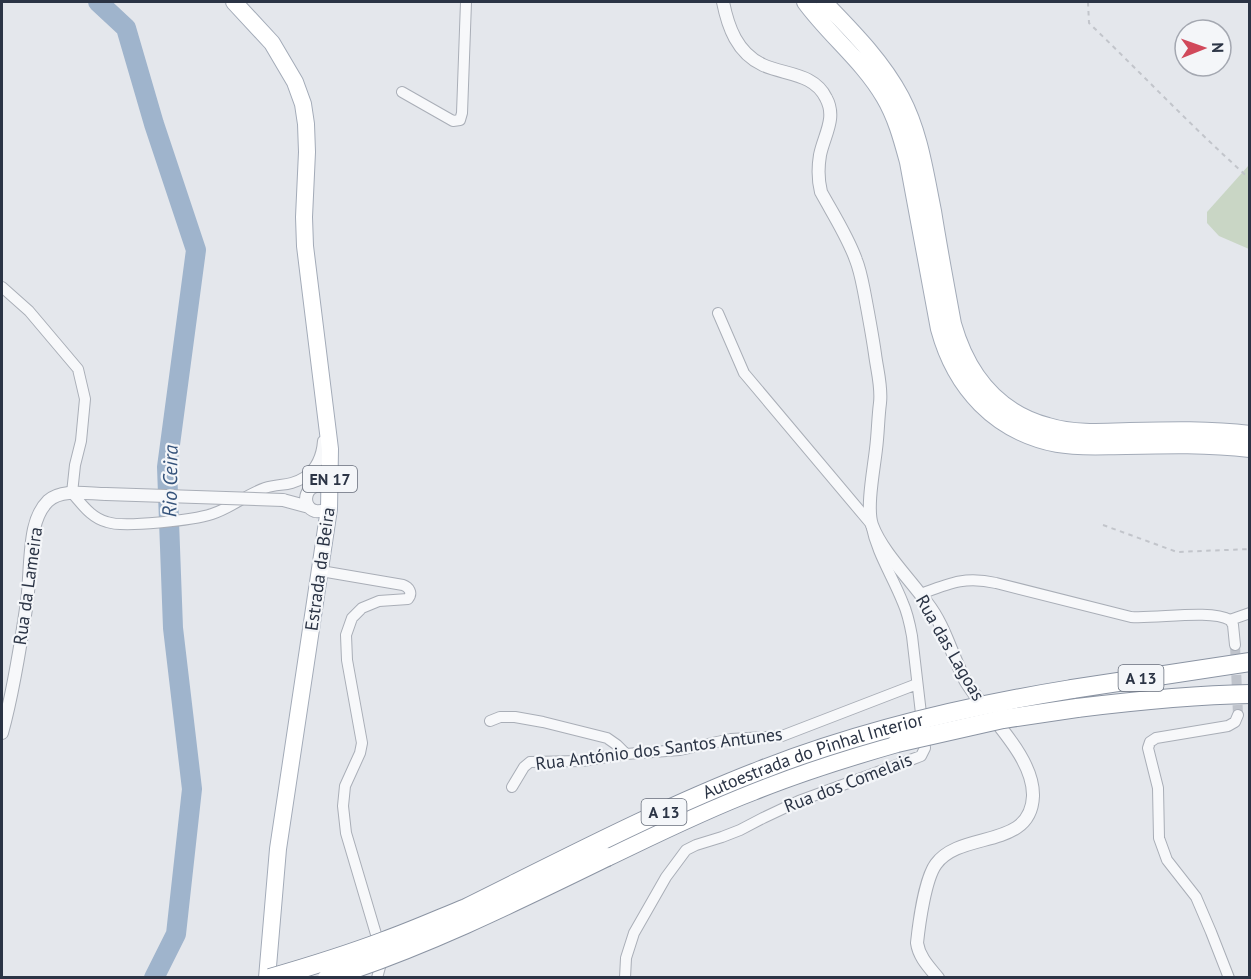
<svg xmlns="http://www.w3.org/2000/svg" width="1251" height="979" font-family="'PT Sans',sans-serif">
<rect width="100%" height="100%" fill="#e4e7ec"/>
<path fill="#c9d6c5" d="M1249 165V249L1219 236 1207 223V212Z"/>
<g fill="none" stroke-linecap="round" stroke-linejoin="round">
<path stroke="#9fb4cc" stroke-width="20" d="M98 2 126 28 154 124 196 250 167 467 173 628 192 789 176 934 154 978"/>
<path stroke="#bfc3cb" stroke-width="10" stroke-dasharray="10 5" stroke-linecap="butt" d="M1235 645 1238 715"/>
<g stroke="#a9aeb7" stroke-width="12">
<path id="minor" d="M402 92 453 121 460 120 462 113 466 2
M2 287 29 311 78 369 85 399 81 441 75 465 72 493C82 504 91 518 107 522 123 528 194 520 212 514 231 508 247 494 265 488 280 483 289 487 305 477 317 468 322 455 323 441
M321 571 403 585C409 587 413 593 408 599L379 601 362 608 352 618 346 635 347 660 362 743 360 753 345 786 343 806 346 833 381 951 380 967 377 978
M921 594C950 583 965 576 996 583L1131 617C1157 619 1210 609 1230 620L1233 625 1235 645
M1230 620 1250 613
M490 721 500 717H515L543 722 607 738 617 745 626 754
M512 787 524 767 530 762 582 761 626 754 680 750 731 739 782 736 917 684
M625 978 626 958 634 933 666 877 686 850 696 845 722 837 740 830 763 818 799 801 913 759 921 756 925 748 912 636C910 625 908 614 903 603 892 575 877 554 871 524L744 373 718 313
M1229 978 1211 932 1196 897 1167 860 1159 838 1158 788 1148 748 1150 742 1156 738 1228 726 1235 722 1238 715"/>
</g>
<g stroke="#a9aeb7" stroke-width="14">
<path id="tertiary" d="M723 2C728 27 737 53 763 65 785 75 814 73 826 98 837 118 824 135 820 155 818 167 818 180 821 192 833 214 848 237 856 260 860 270 862 281 864 291 868 312 872 333 875 354 877 370 882 387 880 403 878 418 878 434 876 449 874 468 866 508 872 525 882 552 910 579 927 603 945 626 951 654 965 680 984 713 1034 755 1033 796 1031 850 961 830 936 864 925 879 919 924 917 943 919 957 929 967 938 978
M283 500 309 507
M329 509C325 510 320 512 315 511 302 507 304 489 316 486 321 485 325 487 330 488
M2 733C13 693 21 643 27 602 30 579 29 552 34 529 36 520 41 508 48 501 62 488 89 494 106 494"/>
</g>
<g stroke="#a3abb8" stroke-width="18">
<path id="primary" d="M234 2 272 43 295 82 303 104 306 124 307 152 304 217 305 246 330 449 329 509 278 849 267 978
M805 2C829 35 863 61 884 97 896 117 902 140 908 162L939 329C955 388 995 432 1057 444 1079 448 1103 446 1126 446 1167 445 1208 444 1250 449
M824 2C852 31 882 61 901 97 920 133 925 172 933 211 939 249 946 286 953 324 967 373 996 412 1048 426 1074 434 1103 432 1130 431 1170 430 1210 429 1250 434"/>
</g>
<g stroke="#8b94a3" stroke-width="20">
<path id="motorway" d="M1072 689 1250 662
M1077 708C1134 701 1192 695 1250 694
M607 857C655 834 703 810 753 791 800 772 848 757 897 743"/>
</g>
<path stroke="#c2c5cb" stroke-width="2" stroke-dasharray="4.5 4.5" stroke-linecap="butt" d="M1088 2 1089 23C1143 75 1194 129 1250 179
M1103 525 1177 552 1250 549"/>
<use href="#minor" stroke="#f7f8fa" stroke-width="10"/>
<use href="#tertiary" stroke="#f7f8fa" stroke-width="12"/>
<use href="#primary" stroke="#fff" stroke-width="16"/>
<use href="#motorway" stroke="#fff" stroke-width="18"/>
<g stroke="#a9aeb7" stroke-width="14" stroke-linecap="butt">
<path id="tertiary-bridge" d="M106 494 283 500"/>
</g>
<g stroke="#8b94a3" stroke-width="20" stroke-linecap="butt">
<g id="motorway-bridge">
<path d="M897 743 1003 719 1077 708"/>
<path id="s1" d="M270 978C308 967 347 955 384 941 412 931 439 919 466 908 563 860 660 809 761 770 861 731 967 706 1072 689"/>
<path d="M327 978C424 947 515 902 607 857"/>
</g>
</g>
<use href="#tertiary-bridge" stroke="#f7f8fa" stroke-width="12"/>
<use href="#motorway-bridge" stroke="#fff" stroke-width="18"/>
</g>
<g text-anchor="middle" stroke-width="4.5" stroke-linejoin="round" paint-order="stroke">
<g fill="#f4f6f9" stroke="#676e7b" stroke-width="1.5">
<rect x="303" y="466" width="54" height="26" rx="4.5"/>
<rect x="1118.5" y="665" width="45" height="26" rx="4.5"/>
<rect x="641.5" y="799" width="45" height="26" rx="4.5"/>
</g>
<g font-size="16" font-weight="bold" fill="#2b3445">
<text x="330" y="485">EN 17</text>
<text x="1141" y="684">A 13</text>
<text x="664" y="818">A 13</text>
</g>
<g font-size="18" fill="#2b3445" stroke="#f4f6f9">
<text transform="translate(320 569) rotate(-82)" y="6">Estrada da Beira</text>
<text transform="translate(28 586) rotate(-82)" y="6">Rua da Lameira</text>
<text transform="translate(950 648) rotate(60)" y="6">Rua das Lagoas</text>
<text transform="translate(659 749) rotate(-7)" y="6">Rua António dos Santos Antunes</text>
<text dy="6" stroke="none"><textPath href="#s1" startOffset="588">Autoestrada do Pinhal Interior</textPath></text>
<text transform="translate(848 783) rotate(-21)" y="6">Rua dos Comelais</text>
</g>
<g font-size="20" font-style="italic" fill="#34527a" stroke="#f4f6f9">
<text transform="translate(170 481) rotate(-89)" y="7">Rio Ceira</text>
</g>
</g>
<rect width="1251" height="979" fill="none" stroke="#2b3445" stroke-width="6"/>
<g transform="translate(1203 48) rotate(89)"><circle r="28" fill="#f4f6f9" stroke="#a4a8b1" stroke-width="1.5"/>
<path d="M0-4.5L10 22L0 15L-10 22Z" fill="#d1495b"/>
<text y="-9" font-size="16" font-weight="bold" text-anchor="middle" fill="#2b3445">N</text>
</g>
</svg>
